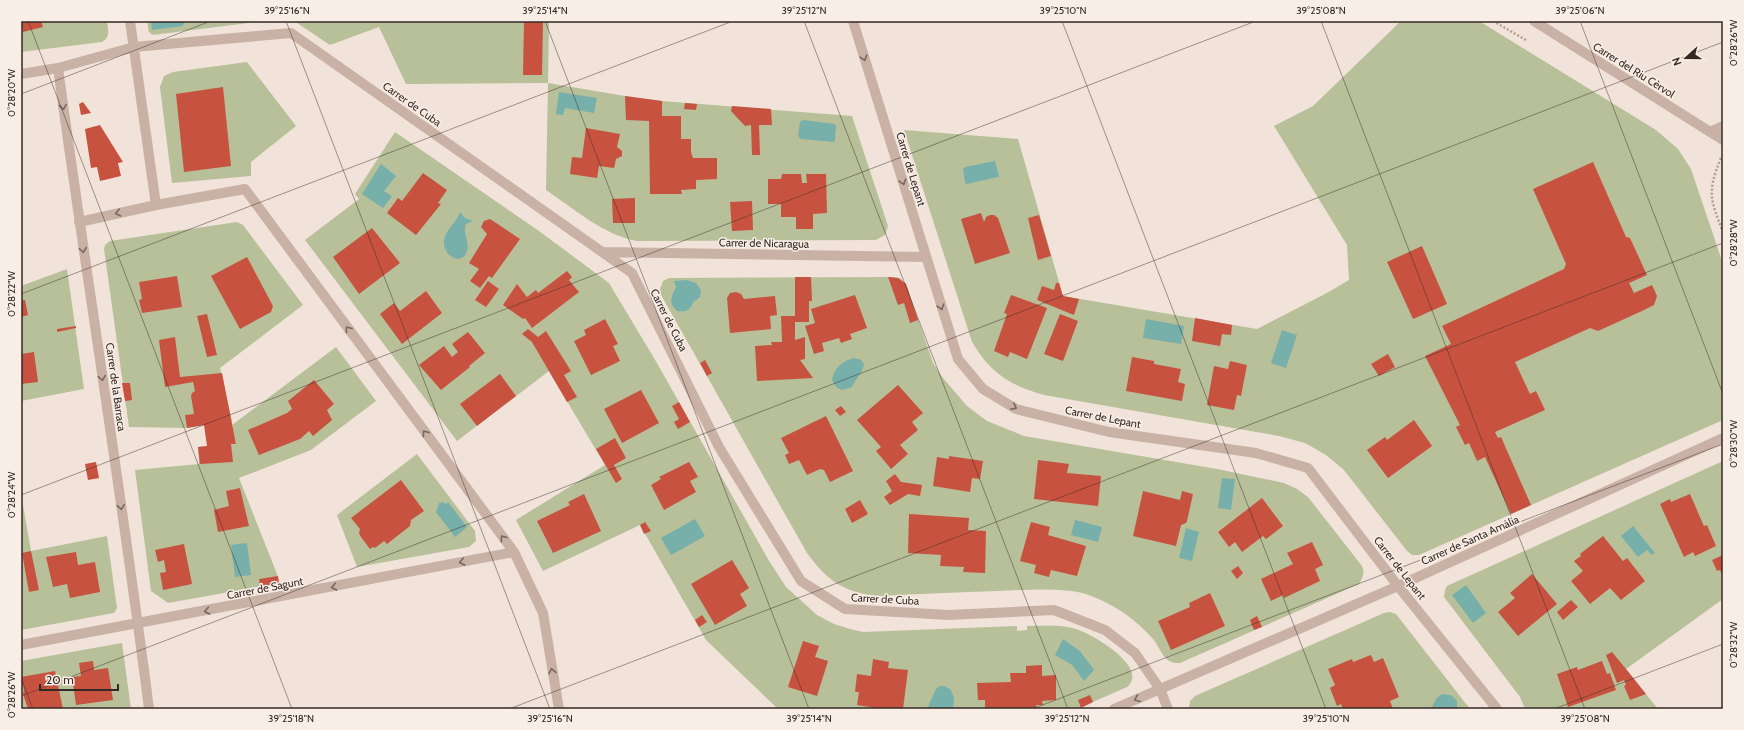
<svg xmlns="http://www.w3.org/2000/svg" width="1744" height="730" font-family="Cabin,sans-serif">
<rect width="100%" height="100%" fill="#f1e3d9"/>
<path fill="#b7c099" d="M21 21H107C108 30 111 37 102 42L21 52Z
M147 21H264L153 35 149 32Z
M294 21H549L548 83 625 96 662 101 852 116 888 226 885 235 876 240 637 241C605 236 573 208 546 190L548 83 406 84 379 27 330 45Z
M1401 21H1479L1656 130 1678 149 1691 169 1723 264V420L1419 555H1412L1407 551 1344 470 1326 455 1305 443 1279 436 1044 395C1011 386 990 373 972 342L904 130 1018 139 1063 296 1257 329 1325 294 1349 280 1347 245 1274 126 1313 106Z
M247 62 296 126 251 162V176L172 183 160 87 164 76 173 72Z
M395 132 539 231 609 283 654 358 768 559 786 587 817 615 834 624 850 629 863 632 1017 626V631L1027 630V626C1043 626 1060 624 1076 629 1093 634 1150 668 1127 687L1077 709H778L706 640 640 525 543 571 516 520 605 465 549 371 457 441 305 240 359 199 355 194Z
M237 222 243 225 303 305 220 368 232 421 187 428 129 427 104 249 105 245 110 241Z
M67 269 84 389 21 401V286Z
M893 277 900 278 906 284 933 363 943 378 967 406 987 421 1024 436 1217 469 1284 483 1297 489 1308 497 1362 566C1365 573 1363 577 1359 584L1180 663C1163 664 1162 650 1153 639 1135 618 1112 603 1086 594 1062 587 1023 590 998 591 958 592 919 594 879 596 845 593 827 581 807 553L661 295 660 289 663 281 669 278Z
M336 347 376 401 311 450 239 478 277 574 279 583 168 603 151 591 135 470 199 464 198 447 236 444 232 425Z
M417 454 475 531 476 541 469 547 357 567 337 515Z
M1723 461V599L1626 669 1658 709H1525L1520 697 1444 597 1445 590 1447 586Z
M21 505H23L31 551 107 536 117 608 114 613 21 630Z
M1390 612 1396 614 1470 709H1189L1190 701 1195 696 1384 613Z
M122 643 131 709H21V661Z"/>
<path fill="#77afab" d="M151 21H184L183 26 152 30Z
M559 92 597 98 594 113 565 108 563 115 556 114Z
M803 120 834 124 836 126 835 140 834 142 801 139 798 136 800 122Z
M995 161 999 176 998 177 967 184 965 183 963 169 965 167Z
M381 164 396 176 384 191 392 196 383 208 362 194Z
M460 212 465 218 473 221 466 224C462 233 470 242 467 251 462 267 443 256 444 241 445 229 457 223 460 212Z
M687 280 696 283 701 290 700 297C698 299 694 301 693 303 689 311 686 312 677 311 668 303 671 297 676 287L674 281Z
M1146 319 1184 326 1181 344 1143 338Z
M1282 330 1297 335 1286 368 1271 363Z
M854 358 861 360 864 364C863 372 855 380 852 387L842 390 836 387 832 380C834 368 842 361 854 358Z
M1222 478 1235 479 1231 510 1218 508Z
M443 502 446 504 448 502 467 527 455 537 436 512 439 503Z
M695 519 705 536 671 555 661 538Z
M1075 520 1102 527 1098 542 1071 535Z
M1633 526 1655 553 1652 555 1647 550 1638 557 1621 536Z
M1186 528 1199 532 1192 561 1179 558Z
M247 543 251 575 235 577 231 545Z
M1466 585 1486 613 1473 623 1452 595Z
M1063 639 1080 651 1094 670 1084 681 1072 665 1055 655Z
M940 686H945L951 690 954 698 953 709H927L936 689Z
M1442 694 1451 695 1457 701V709H1431L1436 699Z"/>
<path fill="#c75240" d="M21 21H41L43 27 23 32Z
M524 21H543L542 75H523Z
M223 87 231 166 184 172 176 94Z
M625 96 662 101V116H681V139H691V152L693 158H717V179L696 180V189L681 190 682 194H650L649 121 626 120Z
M83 102 91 113 81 115 79 104Z
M685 103 697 104 696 110 684 109Z
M732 106 771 109 772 125H759L760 155H752L751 125 745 126 731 111Z
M100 125 123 162 118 163 121 176 100 181 97 167 91 168 85 129Z
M586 128 620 134 617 147 622 151V156L616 159 614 168 599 166 597 178 570 174 572 157 582 158Z
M1593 162 1626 237 1630 238 1647 275 1629 283 1634 293 1652 285 1657 296 1654 305 1642 311 1598 331 1590 328 1515 362 1530 394 1536 391 1545 410 1495 432 1498 438 1501 437 1531 505 1511 514 1485 457 1477 461 1469 443 1465 445 1456 427 1460 425 1425 356 1451 344 1442 326 1564 269 1566 264 1533 189Z
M423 173 447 190 438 203 441 204 416 235 387 213 398 198 402 201Z
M782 174H801L802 183H807L806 174H826L827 213 813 214V229H796V217H781V204H768V179H781Z
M635 198V223H613L612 199Z
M752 201 753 230 732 231 730 202Z
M981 213 984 222 986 217 990 215H994L998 218 1010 253 975 264 961 219Z
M1039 215 1051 256 1038 260 1028 218Z
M490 219 520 239 492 278 489 276 480 288 470 281 479 269 469 263 487 234 481 227 484 221Z
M372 228 400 263 359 294 333 257Z
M1422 246 1447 304 1413 319 1387 262Z
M247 257 273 306 271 312 240 329 211 276Z
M567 271 572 277 569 280 579 292 532 328 525 318 523 319 503 305 517 284 527 297 536 290 538 293Z
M177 276 182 307 142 313 139 300 142 299 139 282Z
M795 277H811L812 301H809V322H795V340L805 337V359L800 360 813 378 757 381 755 346 772 345 771 342H782L781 316H795Z
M888 277 898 278 906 284 918 320 910 323 904 303 898 305Z
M488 281 499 289 486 307 475 300Z
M1056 283H1059L1063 296 1079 299 1074 315 1037 300 1042 286 1054 290Z
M426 291 442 313 402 344 380 314 394 303 400 311Z
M736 292 741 294 744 299 775 296 777 315 770 316 771 329 730 333 727 298 730 293Z
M855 295 867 328 850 334 852 339 841 343 839 338 822 343 824 351 814 354 805 326 815 323 811 309Z
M1011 295 1047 308 1027 359 1010 352 1008 357 994 351 1007 314 1004 313Z
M21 300H25L28 315 21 317Z
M207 314 217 355 207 357 197 316Z
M1060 314 1078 321 1063 361 1044 354Z
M1195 318 1232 325 1231 335 1222 334 1220 346 1192 341Z
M605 319 618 344 613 346 620 361 591 375 574 341 586 335 584 330Z
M76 326V328L57 332V329Z
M528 329 538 337 546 331 571 371 564 375 577 397 567 402 532 342 522 334Z
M468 332 485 353 469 366 470 367 441 390 419 365 444 346 452 357 458 352 452 344Z
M175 337 180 377 222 373 236 444H231L233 462 200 464 198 447 207 446 204 425 187 428 185 415 194 414 191 396 192 393 195 391 193 382 165 387 159 340Z
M34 352 38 382 21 384V354Z
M1388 354 1395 367 1379 376 1371 364Z
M1132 357 1154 361V364L1181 369 1178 382 1185 384 1182 401 1126 391Z
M705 360 712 373 707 376 700 363Z
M1230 361 1247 365 1241 396 1237 395 1234 410 1207 405 1214 366 1228 369Z
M500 374 516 396 477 426 460 404Z
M314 380 334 404 327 410 332 420 313 436 309 431 300 439 259 455 248 430 287 413 292 409 288 401Z
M122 383H130L132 400 125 401Z
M898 385 923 413 912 422 918 430 900 445 908 454 891 469 876 451 881 447 857 420Z
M641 390 659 423 622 443 604 409Z
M679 402 690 422 678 429 674 422 679 419 672 406Z
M841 406 846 412 840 416 835 410Z
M826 416 853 471 830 482 824 470 820 469 807 475 799 460 789 464 785 455 789 453 781 438Z
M1414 420 1432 446 1388 478 1367 450 1385 437 1387 440Z
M615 438 626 458 614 465 622 479 616 483 596 449Z
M949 456 983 461 980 479 972 478 970 492 933 486 937 457 949 459Z
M1038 460 1069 464 1067 473 1101 476 1098 506 1034 499Z
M96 462 99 478 88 480 85 464Z
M689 462 698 477 690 481 696 492 664 510 651 485 661 479 659 477Z
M895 474 901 482 922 485 920 496 908 494 890 505 884 497 892 491 886 481Z
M401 480 424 511 411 520 410 526 387 544 384 541 375 548 373 547 370 549 361 537 359 533 360 529 351 518Z
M240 488 249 526 218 532 214 510 229 506 226 491Z
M1143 491 1180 500 1182 491 1193 494 1187 521 1186 523 1181 525 1176 546 1133 536Z
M584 494 601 531 553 553 537 521 570 505 568 502Z
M1690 494 1703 524 1704 526 1707 525 1716 546 1695 556 1693 552 1684 557 1660 504 1670 499 1671 502Z
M1262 498 1283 526 1266 539 1263 536 1242 552 1235 542 1229 547 1218 532Z
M860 500 868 514 852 523 845 509Z
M909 514 969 518 968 530 986 531 985 573 963 572 964 567 940 566 941 555 908 553Z
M645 522 651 531 644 534 640 525Z
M1031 522 1050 527 1048 535 1086 546 1077 576 1051 570 1049 577 1034 573 1036 565 1020 561Z
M1603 536 1623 561 1627 558 1645 581 1621 600 1610 588 1590 604 1571 581 1583 571 1574 561 1581 556 1580 554Z
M1312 542 1323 565 1315 569 1320 581 1284 598 1283 595 1271 601 1261 579 1293 564 1287 553Z
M184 544 192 584 163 590 160 573 166 572 164 560 158 562 155 550Z
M31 551 39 590 29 592 22 553Z
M76 552 78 565 95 562 100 592 70 598 67 584 53 587 46 557Z
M1723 555V577L1720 570 1717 571 1712 560Z
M732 560 749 588 740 594 747 606 715 625 691 584Z
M1238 566 1243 573 1237 579 1231 571Z
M1532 574 1557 604 1518 636 1498 612 1515 598 1510 593Z
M278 576 279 583 260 587 259 579Z
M1210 593 1225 626 1171 650 1158 621 1190 607 1189 603Z
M1571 600 1578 607 1563 620 1557 612Z
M702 615 707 622 699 627 695 620Z
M1257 616 1262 627 1254 630 1250 620Z
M803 641 819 646 815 657 828 661 817 696 788 687Z
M1612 652 1626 669 1646 694 1630 700 1624 686 1626 685 1624 680 1617 683 1606 655Z
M1371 655 1374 662 1383 658 1399 697 1390 701 1393 709H1343L1341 704 1337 706 1330 688 1335 685 1328 669 1352 659 1353 662Z
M873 659 889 662 888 668 908 670 903 709H882L857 705 859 692H855L857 674 871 676Z
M93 661 94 670 108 668 113 700 76 705 72 677 81 676 79 663Z
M1602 661 1607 674 1610 673 1616 690 1568 707 1557 674 1577 667 1578 670Z
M1042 665V676L1056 675V700L1042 701 1043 705H1036L1037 709H985V700H978L977 683 1011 682 1010 673H1026V666Z
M55 671 63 709H28L23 694 24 690 21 677Z
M1090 695 1093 702 1081 708 1078 700Z"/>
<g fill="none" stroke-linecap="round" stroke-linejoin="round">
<path stroke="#b59b8f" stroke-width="2.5" stroke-dasharray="2 2" stroke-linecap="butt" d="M1493 21 1526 40
M1721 158C1707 192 1710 199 1723 232"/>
<path stroke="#c9b1a5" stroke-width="10" d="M130 21 156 205 245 189 514 552 543 613 559 709
M853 21 958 359 983 389 1016 409 1109 432 1256 453 1308 468 1398 586 1497 709
M1534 21 1723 140
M58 68C87 282 122 495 149 709
M21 74 58 68 134 47 291 33 632 273 719 447 801 581 845 609 949 615 1054 610 1105 630 1135 653 1160 689 1168 709
M1710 132 1723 126
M79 222 156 205
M602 252 926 257
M21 645 514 552
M1114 709 1398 586 1723 438"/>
</g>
<defs><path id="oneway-chevron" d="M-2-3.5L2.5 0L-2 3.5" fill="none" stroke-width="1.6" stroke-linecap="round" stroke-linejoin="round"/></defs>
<g stroke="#78665f">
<use href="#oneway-chevron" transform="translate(864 58) rotate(73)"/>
<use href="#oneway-chevron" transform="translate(63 107) rotate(82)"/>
<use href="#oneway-chevron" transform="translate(903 182) rotate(73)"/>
<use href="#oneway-chevron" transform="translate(118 213) rotate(168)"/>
<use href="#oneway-chevron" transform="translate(83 250) rotate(82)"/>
<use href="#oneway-chevron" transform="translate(941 307) rotate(73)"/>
<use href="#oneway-chevron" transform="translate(348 329) rotate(-126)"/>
<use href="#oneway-chevron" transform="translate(102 378) rotate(82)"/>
<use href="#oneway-chevron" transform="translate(1014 407) rotate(26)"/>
<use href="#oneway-chevron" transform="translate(425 433) rotate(-126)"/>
<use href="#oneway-chevron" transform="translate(121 507) rotate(82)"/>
<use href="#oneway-chevron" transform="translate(503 538) rotate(-126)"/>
<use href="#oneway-chevron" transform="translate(462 562) rotate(169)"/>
<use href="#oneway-chevron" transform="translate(334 587) rotate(169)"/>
<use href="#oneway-chevron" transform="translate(207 611) rotate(169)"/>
<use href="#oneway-chevron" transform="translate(552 671) rotate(-100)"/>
<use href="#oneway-chevron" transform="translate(1137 699) rotate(157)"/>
</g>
<path fill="none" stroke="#352926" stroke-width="1" stroke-opacity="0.45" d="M28 21 292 709M286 21 550 709M545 21 809 709M804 21 1068 709M1062 21 1326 709M1321 21 1585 709M1580 21 1723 394M21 94 211 21M21 294 733 21M21 495 1256 21M21 678 33 709M21 696 1723 42M509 709 1723 243M1032 709 1723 444M1554 709 1723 644"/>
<g text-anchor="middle" stroke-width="3" stroke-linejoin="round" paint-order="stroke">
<g font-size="11" fill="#352926" stroke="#f9eee5">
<text transform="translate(1634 70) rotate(32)" y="4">Carrer del Riu Cèrvol</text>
<text transform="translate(412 104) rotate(35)" y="4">Carrer de Cuba</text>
<text transform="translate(911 169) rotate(73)" y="4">Carrer de Lepant</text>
<text transform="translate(764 243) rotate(1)" y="4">Carrer de Nicaragua</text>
<text transform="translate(669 320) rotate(63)" y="4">Carrer de Cuba</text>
<text transform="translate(116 387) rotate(82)" y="4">Carrer de la Barraca</text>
<text transform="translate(1103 417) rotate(11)" y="4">Carrer de Lepant</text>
<text transform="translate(1470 540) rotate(-24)" y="4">Carrer de Santa Amàlia</text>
<text transform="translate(1400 568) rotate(52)" y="4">Carrer de Lepant</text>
<text transform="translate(265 588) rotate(-11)" y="4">Carrer de Sagunt</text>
<text transform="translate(885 599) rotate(3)" y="4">Carrer de Cuba</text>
</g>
</g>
<rect width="1744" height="730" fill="none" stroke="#f9eee5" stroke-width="44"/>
<g transform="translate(1686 58) rotate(249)" stroke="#f9eee5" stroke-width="3" paint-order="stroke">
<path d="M0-3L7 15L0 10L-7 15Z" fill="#352926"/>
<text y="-6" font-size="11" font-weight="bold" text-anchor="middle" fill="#352926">N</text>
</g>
<path d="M40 684v6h78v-6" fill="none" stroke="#352926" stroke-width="2"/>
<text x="46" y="684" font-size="12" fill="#352926" stroke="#f9eee5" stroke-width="3" paint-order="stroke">20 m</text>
<rect x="22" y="22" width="1700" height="686" fill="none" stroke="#352926" stroke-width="1.5"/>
<g font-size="10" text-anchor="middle" fill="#352926">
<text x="287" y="14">39°25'16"N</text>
<text x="545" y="14">39°25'14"N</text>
<text x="804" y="14">39°25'12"N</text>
<text x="1063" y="14">39°25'10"N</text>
<text x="1321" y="14">39°25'08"N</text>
<text x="1580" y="14">39°25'06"N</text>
<text transform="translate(1733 43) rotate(-90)" y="4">0°28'26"W</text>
<text transform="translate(11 93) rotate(-90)" y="4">0°28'20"W</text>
<text transform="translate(1733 243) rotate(-90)" y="4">0°28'28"W</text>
<text transform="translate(11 294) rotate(-90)" y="4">0°28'22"W</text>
<text transform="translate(1733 444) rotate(-90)" y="4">0°28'30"W</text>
<text transform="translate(11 495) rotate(-90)" y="4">0°28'24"W</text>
<text transform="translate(1733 645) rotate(-90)" y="4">0°28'32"W</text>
<text transform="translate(11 695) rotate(-90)" y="4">0°28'26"W</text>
<text x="291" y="722">39°25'18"N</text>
<text x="550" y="722">39°25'16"N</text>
<text x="809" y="722">39°25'14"N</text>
<text x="1067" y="722">39°25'12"N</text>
<text x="1326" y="722">39°25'10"N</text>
<text x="1585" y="722">39°25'08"N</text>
</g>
</svg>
